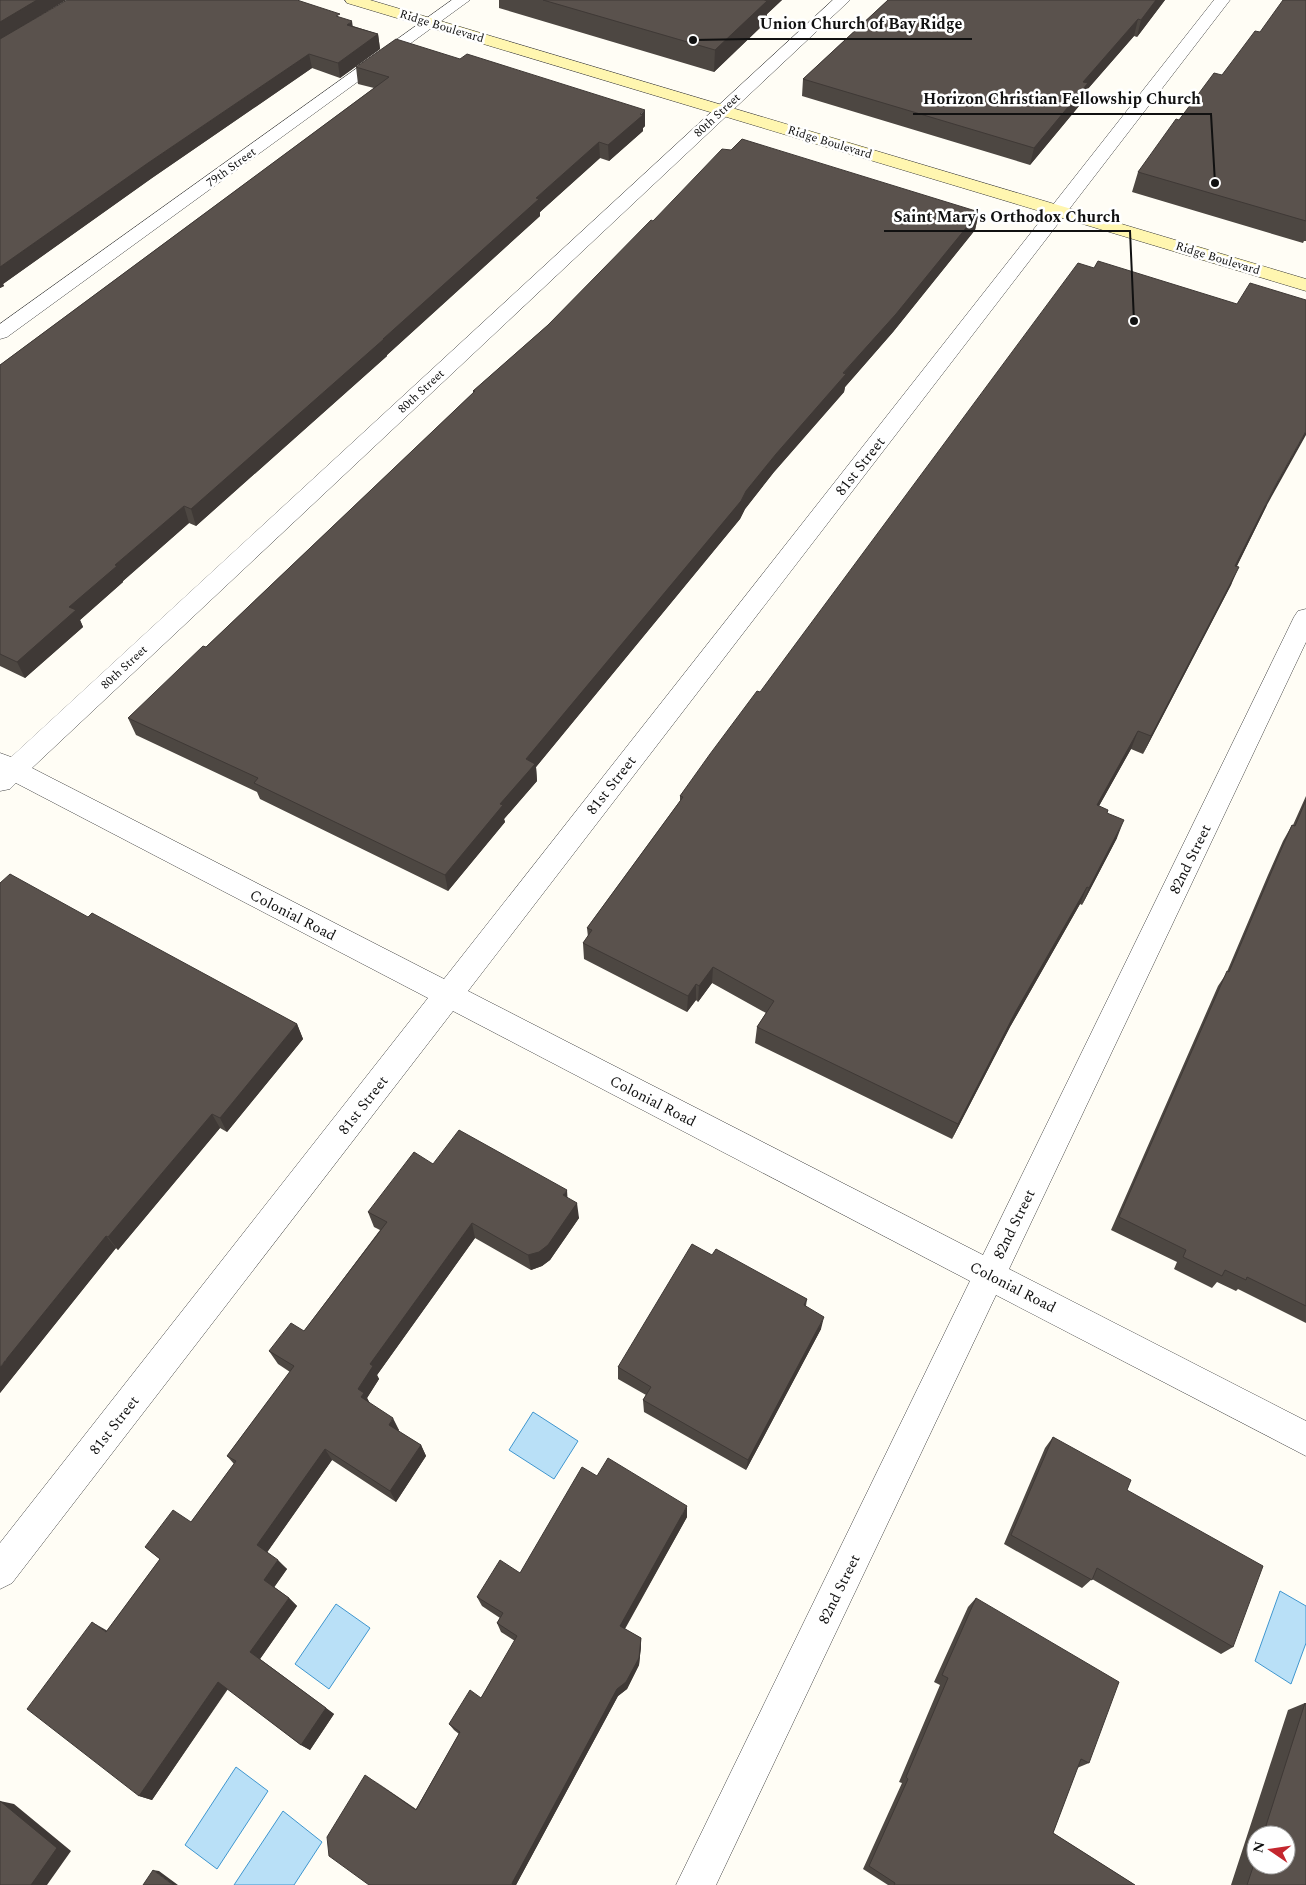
<svg xmlns="http://www.w3.org/2000/svg" width="1306" height="1885" font-family="Spectral,serif">
<rect width="100%" height="100%" fill="#fffdf5"/>
<path fill="#b9e0f7" stroke="#3f96cf" d="M533 1412 578 1441 554 1479 509 1450Z
M1280 1591 1306 1606V1643L1291 1684 1255 1661Z
M336 1604 370 1628 329 1689 295 1664Z
M236 1767 268 1791 217 1869 185 1845Z
M283 1811 322 1842 294 1885H234Z"/>
<g fill="none" stroke-linecap="round" stroke-linejoin="round">
<g stroke="#444" stroke-width="1">
<path id="street" d="M452 0H470L7 337 0 339V324Z
M833 0H850L32 768 444 979 1214 0H1230L468 991 983 1255 1294 617 1298 611 1306 609V642L1009 1269 1306 1421V1456L996 1295 716 1885H676L970 1281 453 1011 12 1583 0 1589V1543L428 998 16 783 10 789 0 791V753L11 757Z"/>
</g>
<g stroke="#333" stroke-width="1">
<path id="secondary" d="M345 0H370L1306 279V291L347 3Z"/>
</g>
<use href="#street" fill="#fff" fill-rule="evenodd"/>
<use href="#secondary" fill="#fff6b0" fill-rule="evenodd"/>
</g>
<path fill="#4d4742" fill-rule="evenodd" d="M0 0H66L1 39 340 18 353 26 378 34 380 49 340 78 312 68 152 178 3 284 4 286 0 288Z
M499 0H782L767 14 766 22 714 72 499 8Z
M888 0H1165L1137 37 1134 36 1086 91 1084 100 1030 165 802 96 803 79Z
M1306 0V241H1304L1303 243 1132 192 1138 172 1179 120 1222 75 1260 32Z
M356 67 645 126 643 128V131L609 161 600 158 540 212V216L387 355V356L196 526 189 523 123 581V582L80 620 83 627 25 678 0 666V365L374 88 358 84Z
M979 212 975 230 893 332 845 387 844 392 774 472 745 509 740 519 536 767 537 781 504 819 505 822 448 891 260 799 257 792 136 735 128 718 206 647 473 393V391L548 325 653 221Z
M1267 505 1237 566 1231 585 1143 754 1131 749 1099 806 1107 813 1117 838 1082 905 1080 904 1010 1027 952 1139 755 1043 757 1027 766 1013 712 983 698 1002 696 1000 687 1012 584 959 583 943 588 937 587 928 680 801V796L760 692Z
M1306 796V1323L1238 1289 1236 1291 1217 1282 1212 1288 1174 1269 1177 1262 1111 1230 1218 986 1226 974 1268 875 1283 841 1292 825H1293Z
M88 917 297 1024 303 1039 227 1132 220 1128 118 1250 116 1248 0 1393Z
M433 1164 567 1197 579 1218 550 1260 542 1266 531 1270 475 1238 377 1375 379 1379 367 1398 369 1402 399 1430 398 1431 421 1445 426 1456 396 1502 332 1460 267 1552 287 1569 274 1587 289 1598 297 1606 260 1659 334 1714 310 1750 301 1745 228 1689 152 1800 139 1796 107 1631 160 1559 145 1547 191 1522 234 1464 227 1456 290 1372 278 1364 269 1351 304 1331 380 1230 374 1227 368 1212Z
M712 1255 807 1299 806 1306 821 1329 746 1470 644 1412 643 1400 646 1395 618 1379V1367Z
M1053 1437 1127 1490 1233 1647 1221 1654 1092 1579 1082 1588 1004 1544 1045 1448Z
M597 1476 687 1517 625 1629 641 1638V1646L639 1665 627 1689 618 1696 516 1885 372 1779 416 1809 459 1734 454 1730 449 1724 481 1698 515 1641 501 1632 497 1623 500 1618 482 1606 477 1597 520 1573Z
M976 1598 1089 1763 1077 1768 1053 1833 1135 1885H888L863 1869 902 1783 899 1782 940 1685 934 1682 968 1607Z
M1305 1703 1306 1885H1231L1288 1710ZM1256 1835H1286L1256 1865Z"/>
<path fill="#3f3936" d="M37 0H66L0 40V22Z
M760 0H782L767 14 766 22 714 72 715 50Z
M1156 0H1165L1137 37 1141 20Z
M1138 19 1134 36 1086 91 1084 100 1030 165 1034 148 1083 82Z
M352 21 354 36 347 25Z
M378 34 380 49 340 78 338 63Z
M309 54 312 68 152 178 3 284 4 286 0 288V267L148 163Z
M645 110V126L643 128V131L609 161 608 145Z
M599 142 600 158 540 212V216L387 355V356L196 526 191 509 383 339 536 198Z
M979 212 975 230 893 332 845 387 844 392 774 472 745 509 740 519 536 767 537 781 504 819 505 822 448 891 445 875 500 804 526 759 776 454Z
M1306 431V435L1267 505 1228 584 1235 566 1275 486Z
M184 506 189 523 123 581V582L80 620 83 627 25 678 17 662 69 607 115 565Z
M1239 567 1231 585 1143 754 1151 736Z
M1138 731 1131 749 1090 822 1097 805Z
M1124 820 1117 838 1082 905 1089 888Z
M1087 887 1080 904 1010 1027 952 1139 958 1124 1016 1011Z
M713 967 712 983 698 1002 699 986Z
M696 984V1000L687 1012 688 996Z
M297 1024 303 1039 227 1132 220 1118Z
M212 1114 220 1128 118 1250 108 1237Z
M567 1190 568 1206 563 1195Z
M577 1203 579 1218 550 1260 542 1266 531 1270 528 1255Z
M472 1223 475 1238 377 1375 379 1379 367 1398 371 1405 361 1397 358 1389 370 1364Z
M106 1236 116 1248 0 1393V1367Z
M824 1317 821 1329 746 1470 748 1460Z
M393 1418 399 1430 394 1437 389 1425Z
M421 1445 426 1456 396 1502 390 1491Z
M325 1449 332 1460 266 1554 257 1545Z
M687 1506V1517L621 1635 620 1626Z
M278 1560 287 1569 273 1589 264 1580Z
M289 1598 297 1606 260 1659 250 1652Z
M92 1622 106 1630 119 1640 106 1632Z
M641 1638V1646L639 1665 627 1689 618 1696 516 1885H511Z
M218 1682 228 1688 152 1800 139 1796Z
M326 1708 334 1714 310 1750 301 1745Z
M0 1801 14 1804 71 1851 47 1885H31Z
M153 1870 159 1871 178 1885H173Z"/>
<path fill="#5a524d" stroke="#3f3936" d="M0 0H37L0 22Z
M67 0H297L340 14 336 16 352 21 347 25 378 34 338 63 309 54 148 163 0 267V39Z
M543 0H764L767 1 715 50Z
M888 0H1156L1141 20 1138 19 1083 82 1088 83 1034 148 803 79Z
M1283 0H1306V221L1138 172 1176 119 1179 120 1214 73 1222 75 1255 31 1260 32Z
M396 39 460 59 467 54 645 110 640 114 643 115 608 145 599 142 536 198 539 199 383 339H384L191 509 184 506 115 565 117 566 69 607 76 610 17 662 0 654V365L389 77 356 67Z
M742 139 979 212 896 314 843 373 846 374 776 454 746 491 741 501 526 759 535 764 500 804 503 805 445 875 254 783 258 778 128 718 203 646 206 647 475 391H473L548 325 651 220 653 221 722 149 731 150Z
M1098 261 1237 304 1250 283 1306 300V431L1275 486 1235 566 1239 567 1151 736 1138 731 1097 805 1108 810 1107 813 1124 820 1089 888 1087 887 1016 1011 958 1124 757 1027 774 1001 713 967 699 986 696 984 688 996 583 943 592 930 587 928 683 797 680 796 710 754 757 691 760 692 1078 263 1094 268Z
M1306 800V1306L1247 1277 1246 1280 1225 1270 1222 1276 1183 1257 1186 1250 1119 1217 1227 971 1229 972 1277 859 1292 825 1295 826Z
M10 874 88 917 92 913 297 1024 220 1118 212 1114 108 1237 106 1236 0 1367V883Z
M459 1130 567 1190 563 1195 577 1203 548 1245 539 1252 528 1255 472 1223 370 1364 373 1366 358 1389 364 1393 361 1397 393 1418 389 1425 421 1445 390 1491 325 1449 257 1545 278 1560 264 1580 289 1598 250 1652 326 1708 301 1745 218 1682 139 1796 27 1709 92 1622 106 1632 160 1559 145 1547 173 1510 191 1522 236 1461 227 1456 294 1366 269 1351 291 1323 304 1331 387 1222 368 1212 414 1152 433 1164Z
M692 1244 712 1255 716 1249 807 1299 804 1305 824 1317 748 1460 643 1400 651 1387 618 1367Z
M1053 1437 1131 1480 1127 1490 1263 1566 1233 1647 1097 1568 1092 1580 1011 1535Z
M608 1458 687 1506 620 1626 641 1638 639 1658 626 1682 617 1689 511 1885H369L329 1856 327 1837 365 1775 416 1810 460 1732 449 1724 470 1690 481 1698 517 1636 497 1623 503 1613 477 1597 500 1560 520 1573 582 1467 597 1476Z
M976 1598 1119 1682 1089 1763 1081 1759 1053 1833 1135 1885H894L895 1883 869 1866 908 1779 906 1777 948 1678 942 1675Z
M1305 1703 1306 1704V1885H1247L1256 1858V1865H1286V1835H1263Z
M0 1801 57 1848 31 1885H0Z
M153 1870 173 1885H143Z"/>
<g text-anchor="middle" stroke-width="5" stroke-linejoin="round" paint-order="stroke">
<g font-size="12" fill="#111" stroke="#fff">
<text transform="translate(442 26) rotate(17)" y="4">Ridge Boulevard</text>
<text transform="translate(717 115) rotate(-43)" y="4">80th Street</text>
<text transform="translate(830 142) rotate(17)" y="4">Ridge Boulevard</text>
<text transform="translate(231 167) rotate(-36)" y="4">79th Street</text>
<text transform="translate(1218 258) rotate(17)" y="4">Ridge Boulevard</text>
<text transform="translate(421 391) rotate(-43)" y="4">80th Street</text>
<text transform="translate(124 667) rotate(-43)" y="4">80th Street</text>
</g>
<g font-size="15" fill="#111" stroke="#fff">
<text transform="translate(860 466) rotate(-52)" y="5">81st Street</text>
<text transform="translate(611 785) rotate(-52)" y="5">81st Street</text>
<text transform="translate(1190 859) rotate(-64)" y="5">82nd Street</text>
<text transform="translate(293 915) rotate(27)" y="5">Colonial Road</text>
<text transform="translate(653 1101) rotate(27)" y="5">Colonial Road</text>
<text transform="translate(363 1105) rotate(-52)" y="5">81st Street</text>
<text transform="translate(1014 1224) rotate(-64)" y="5">82nd Street</text>
<text transform="translate(1013 1287) rotate(27)" y="5">Colonial Road</text>
<text transform="translate(114 1425) rotate(-52)" y="5">81st Street</text>
<text transform="translate(839 1589) rotate(-64)" y="5">82nd Street</text>
</g>
</g>
<path fill="none" stroke="#111" stroke-width="2" d="M693 40L749 39H972M1215 183L1211 114H913M1134 321L1130 231H884"/>
<g fill="#111" stroke="#fff" stroke-width="2">
<circle cx="693" cy="40" r="5"/>
<circle cx="1215" cy="183" r="5"/>
<circle cx="1134" cy="321" r="5"/>
</g>
<g font-size="16" text-anchor="middle" font-weight="bold" fill="#111" stroke="#fff" stroke-width="5" stroke-linejoin="round" paint-order="stroke">
<text x="861" y="29">Union Church of Bay Ridge</text>
<text x="1062" y="104">Horizon Christian Fellowship Church</text>
<text x="1007" y="222">Saint Mary's Orthodox Church</text>
</g>
<g transform="translate(1271 1850) rotate(283)"><circle r="24" fill="#ffffff" stroke="#a0a0a0"/>
<path d="M0-4L9 19L0 12L-9 19Z" fill="#c4262e"/>
<text y="-8" font-size="14" font-weight="bold" text-anchor="middle" fill="#111111">N</text>
</g>
</svg>
